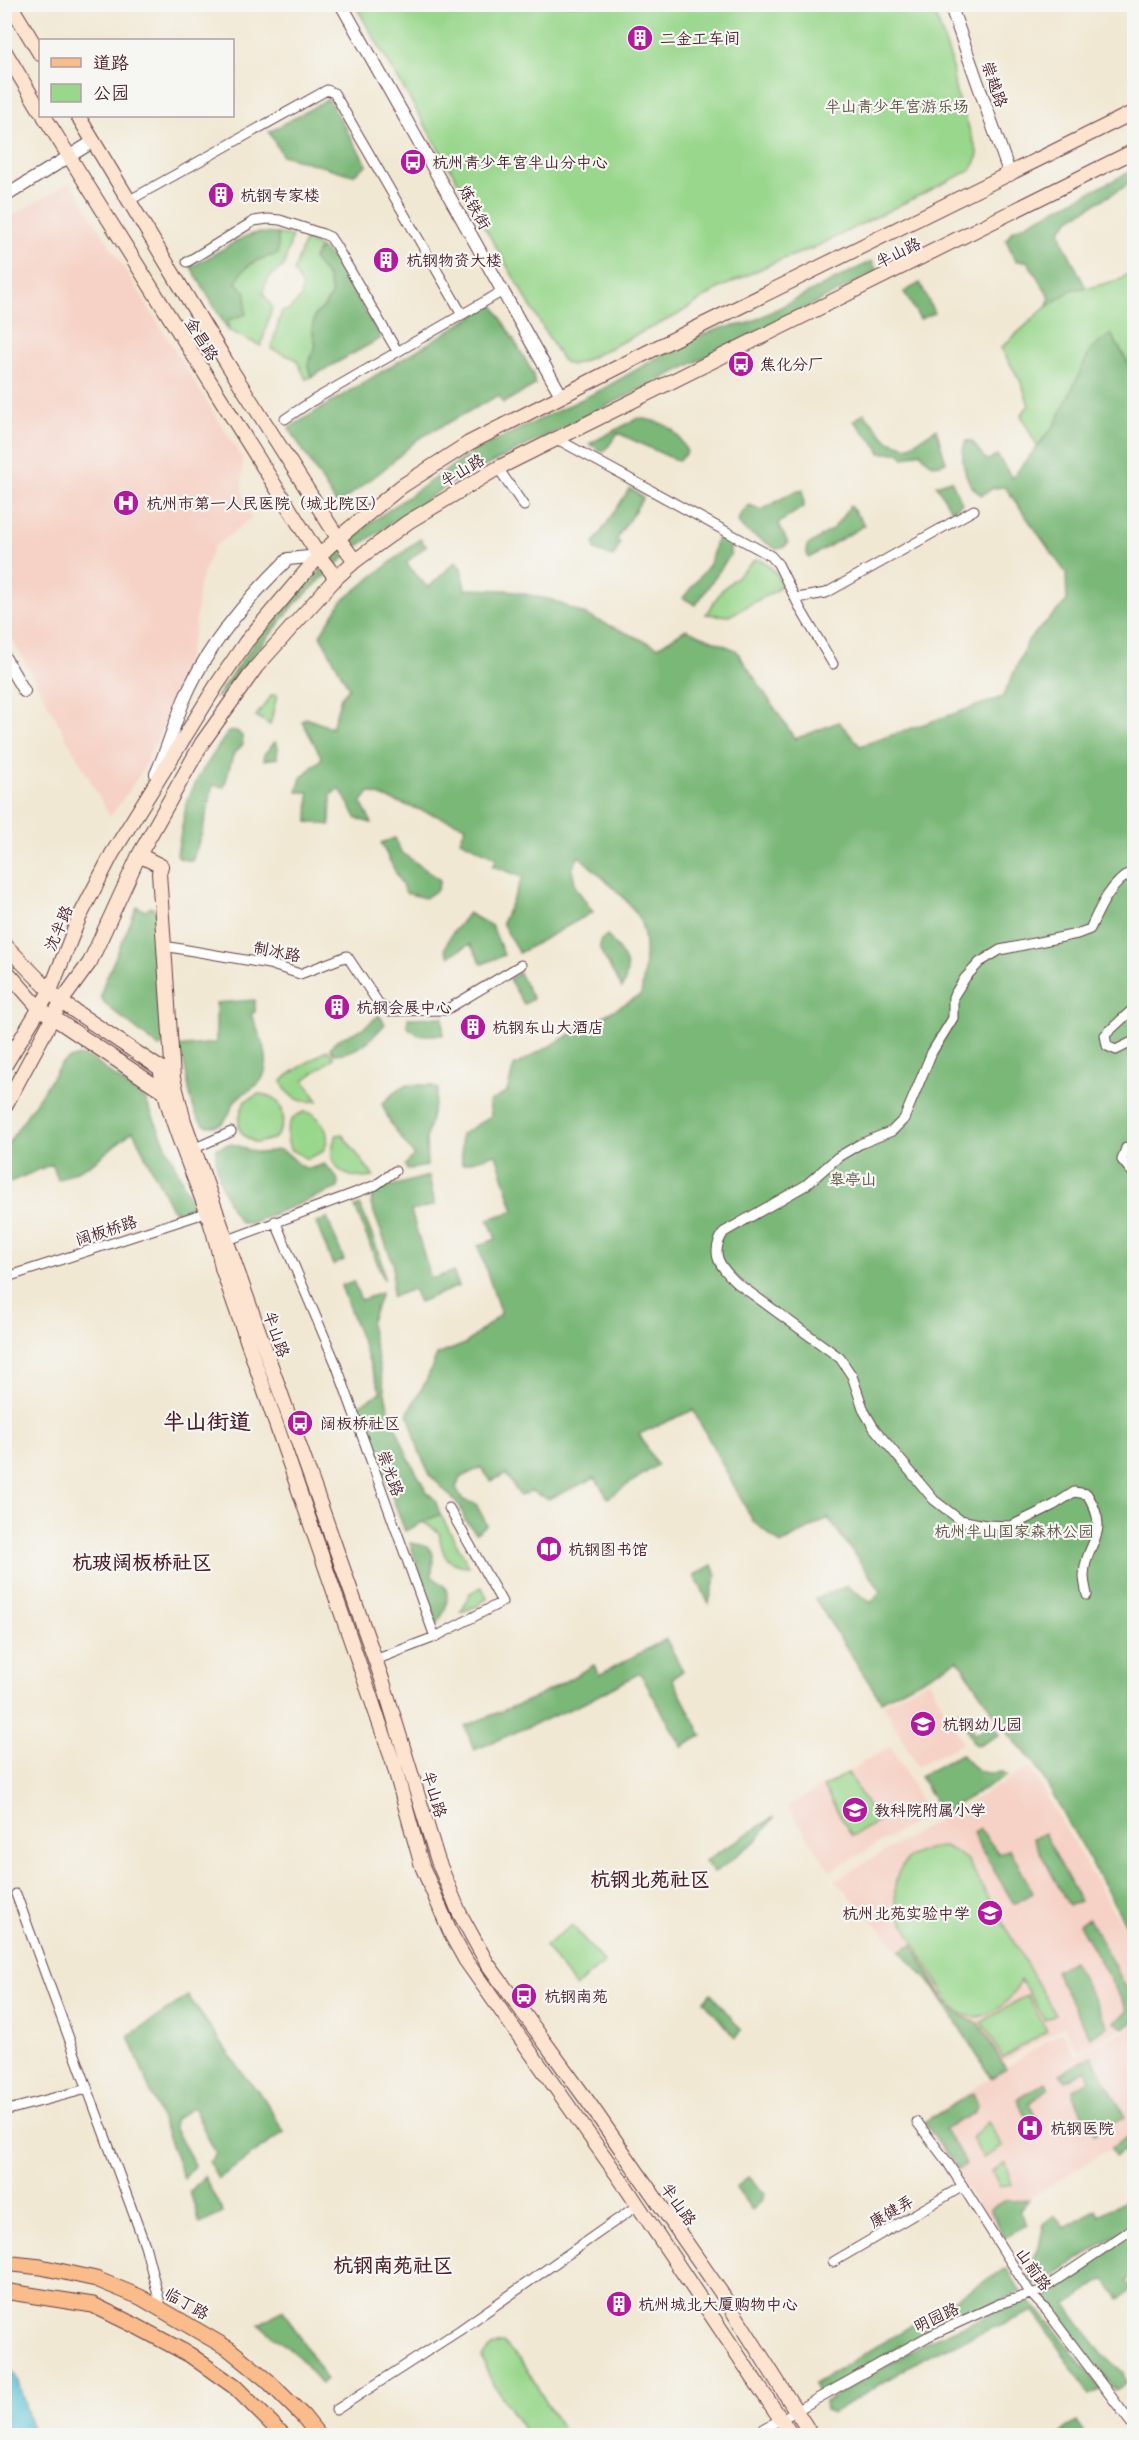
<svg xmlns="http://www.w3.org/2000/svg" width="1139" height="2440" font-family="Delius,'LXGW WenKai TC',sans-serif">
<rect width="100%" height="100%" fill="#f6f6f2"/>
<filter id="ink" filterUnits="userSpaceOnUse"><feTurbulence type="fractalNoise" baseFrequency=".0167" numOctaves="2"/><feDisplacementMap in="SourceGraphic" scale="12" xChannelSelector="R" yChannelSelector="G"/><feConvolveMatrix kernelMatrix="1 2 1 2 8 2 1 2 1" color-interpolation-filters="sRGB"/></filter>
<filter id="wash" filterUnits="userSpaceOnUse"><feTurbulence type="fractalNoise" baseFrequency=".008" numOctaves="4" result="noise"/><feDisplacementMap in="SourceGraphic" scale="24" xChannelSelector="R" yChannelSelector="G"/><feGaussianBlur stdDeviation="1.35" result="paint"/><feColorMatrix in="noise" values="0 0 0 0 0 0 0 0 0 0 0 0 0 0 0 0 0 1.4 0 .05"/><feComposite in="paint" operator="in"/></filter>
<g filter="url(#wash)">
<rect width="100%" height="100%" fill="#f1e8d3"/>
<path fill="#f6d1c5" d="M71 182 243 460 242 489 251 518 213 548 199 585 195 629 175 704 139 776 110 817 5 626V220Z
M929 1680 963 1743 917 1766 883 1704Z
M891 1746 918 1796 921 1803 920 1813 914 1823 831 1871 787 1807Z
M1030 1767 1134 1947V2022L1078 2052 1064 2026 987 2072 935 1988 835 1880Z
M1134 2027V2133L990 2223 921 2123 1062 2031 1075 2056Z"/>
<path fill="#99d78c" stroke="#727b5c" stroke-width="1.5" d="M355 5H932L951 60 955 89 978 154 976 162 971 170 813 248 773 263 718 289 677 315 581 362 570 365 562 360Z
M278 234 292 236 284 266C273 273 265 279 263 293L272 307 261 346 228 330 227 320 246 314 235 283 242 270 258 260 277 254Z
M305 240 320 248 313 259 328 278 332 293 325 306 315 315 312 329 316 345 308 365 311 377 306 379 296 359 271 349 282 311H288L301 298 302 286 294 271Z
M1134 269V373L1111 334 1055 425 1037 446 1021 415 1029 405 1022 384 1001 348 1046 307 1073 289 1093 287 1121 279Z
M756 559C767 561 779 574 781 585L775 591 729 616 706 614 722 590Z
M272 695H277L270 725 256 716Z
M327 1050 334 1058 304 1080 318 1101C301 1103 287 1098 282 1081L288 1075Z
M259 1094C285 1096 289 1120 275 1138L257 1143C234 1134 236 1122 245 1101Z
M304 1112 312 1113C325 1123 333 1137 322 1152L307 1159 290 1149C284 1134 286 1118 304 1112Z
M342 1134 374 1177C344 1181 321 1165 337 1135Z
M440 1514 469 1566C445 1565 442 1555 439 1532L423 1522Z
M482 1587 487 1598 477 1606 461 1612 470 1593Z
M848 1773 877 1822 852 1836 823 1787Z
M943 1847 954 1851 967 1860 1055 2014 1045 2020 1021 1980C1014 1994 1005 2007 990 2013 981 2017 972 2019 963 2014 944 2003 911 1935 898 1912 888 1875 903 1849 943 1847Z
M572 1925 604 1963 575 1987 545 1946Z
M1027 1995 1047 2031 1003 2058 982 2022Z
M988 2122 1003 2147 983 2158 972 2138Z
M1005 2163 1012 2185 1000 2187 992 2171Z
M503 2343 520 2359 566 2435H527L491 2380 482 2358C488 2349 492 2344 503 2343Z"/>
<path fill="#7ab878" stroke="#626c52" stroke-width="1.5" d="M328 99 367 165 353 175 282 155 269 132Z
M1134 170V181L1071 218 1060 230 1064 244 1086 288 1073 289 1046 307 1050 297 1027 261H1016L1006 240 1012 231Z
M257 233 278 234V254C257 259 244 263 236 283L246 292V314L228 320V330L191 267 244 237Z
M320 248 335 260 381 338 311 377 308 365 316 345 312 329 315 315 325 306 332 293 328 278 313 259Z
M872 261 878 272 451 483 351 551 294 605 222 694 215 698 271 620 367 525 474 451 601 390 685 342 721 328 747 324Z
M920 283 934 313 920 319 904 292Z
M493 304 533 373 535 385 503 403 499 395 418 439 383 470 337 505 289 428Z
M1111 334 1134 373V1939L1036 1765 1006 1731 958 1660 881 1701 815 1599 847 1586 871 1602 881 1591 828 1518 781 1544 753 1521 693 1410 639 1434 657 1465 608 1498 595 1478 548 1499 531 1491 520 1496 506 1474 491 1481 481 1467 460 1478 456 1488 463 1500 476 1504 487 1525 476 1533 465 1520 460 1506 430 1475 419 1451 408 1412 425 1383 437 1355 465 1344 501 1314 478 1246 496 1239 488 1219 514 1211 496 1154 462 1164 461 1135 491 1116 489 1102 507 1092 514 1066 641 995C644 976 649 939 640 921 630 898 597 874 579 856L572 869 576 888 593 912 519 953 502 923 523 877 493 866 497 858 460 840 466 826 369 792 361 803 372 823 357 819 340 789 331 794 330 825 308 822 309 792H297L301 778 322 758 302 721 306 718 332 728 341 697 349 688 320 635 342 601 420 539 426 546 406 563 428 588 456 561 461 568 465 589 506 590 552 600 658 647 686 629 736 650 795 739 839 722 860 746 1003 697 1029 639 1067 601 1066 573 1005 487 993 488 982 495C966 487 958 457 966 441H972L984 458 989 460 997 455 1012 478 1055 425 1091 349Z
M864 413 888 441 908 447 936 429 946 462C932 468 929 463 920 452L904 458 900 453H880L879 448 854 421Z
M638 418C665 422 675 426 687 452L678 461 618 433 604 452 589 444Z
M951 480 962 503 952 511 936 485Z
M630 488 643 498 617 538 620 544 613 557 595 550 594 543Z
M803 490 804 506 778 524 788 543 784 547 776 549 743 529 738 522 740 515 749 505 762 510 793 492Z
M850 506 865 525 809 558 807 554V546L834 528Z
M722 537 730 544V555L696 605 683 598 710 564 716 540Z
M237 731 242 736 243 744 233 755 224 787 213 785 202 833 192 861 179 858 177 854 187 801 199 776 228 732Z
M275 742 278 747 277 758 264 760V754Z
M395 838 401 852 440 880 437 890 425 898 406 893 381 843Z
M137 907 145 910 151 907 157 911 165 1043 159 1047 106 1005 101 997 103 986Z
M468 913 492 926 504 955 482 964 470 944 449 956 445 949 450 936Z
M607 935C622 955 634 962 622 988L600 950V941Z
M519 973 533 999 524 1004 509 979Z
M255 1000V1012L251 1014C259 1035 277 1065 258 1084 252 1090 241 1093 236 1100 231 1106 230 1115 225 1120 222 1124 217 1126 212 1126 190 1128 189 1079 184 1063 183 1057 178 1054 177 1047L216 1043V1003Z
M379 1015 385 1024C371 1040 357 1054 334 1054L330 1048C338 1036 347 1037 359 1030 366 1027 373 1020 379 1015Z
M443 1017V1035H419L407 1027 408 1018Z
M79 1056 90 1058 145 1099 193 1205 179 1213 172 1209 133 1131 91 1164 58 1180 52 1164 5 1184V1148L61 1064 69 1059Z
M408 1085H430L438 1089 426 1139 427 1166 407 1170 405 1165 414 1155 391 1124 382 1104 397 1090Z
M228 1144C241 1144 248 1152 260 1153 268 1154 276 1147 283 1151 302 1162 298 1175 324 1164 331 1171 341 1178 338 1188L251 1223H241C228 1209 212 1167 217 1148Z
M429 1176 435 1205 411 1211 431 1279 453 1272 459 1286 419 1302 413 1289 392 1297 393 1263 371 1205 372 1197 377 1190Z
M360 1205 382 1261 384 1280 355 1207Z
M327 1218 344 1260 333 1265 316 1223Z
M353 1281 361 1300 381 1293 370 1324 388 1407 408 1457 427 1492 435 1500 440 1514 405 1531 358 1405 381 1393 341 1286Z
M410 1543 427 1546 433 1554 432 1576 446 1588C449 1603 445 1612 437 1624Z
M712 1565 716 1575 709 1603 694 1575Z
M666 1639 683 1671 672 1678 702 1736 682 1747 640 1673 582 1704 474 1750 465 1726 539 1696 594 1665 599 1675Z
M958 1709 975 1734 993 1724 999 1735 978 1746 973 1742Z
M961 1754C973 1769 982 1776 1002 1772L1007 1776 935 1817V1802L920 1776Z
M774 1817 757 1840 714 1873 705 1861Z
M979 1828 999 1854 1010 1849 1033 1893 1014 1904 977 1842 973 1832Z
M1044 1833 1080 1901 1069 1906 1033 1839Z
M1089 1919 1134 2002V2022L1124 2028 1114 2022 1128 2011 1079 1924Z
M913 1944C929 1972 944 2016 979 2023L1006 2069 991 2078 935 1988 900 1951Z
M1073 1961 1108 2026 1090 2037 1055 1971Z
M711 1993 741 2030 735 2038 704 2001Z
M188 1996 245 2077 265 2100 284 2132 218 2179 209 2162 216 2154 193 2107 174 2120V2127L195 2165 184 2179 129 2036Z
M1092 2056 1125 2117 1094 2134 1073 2095 1074 2089 1090 2080 1086 2070 1066 2081 1060 2074Z
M1046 2082 1049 2088 1029 2104 1038 2121 1034 2124 1029 2123 1017 2099Z
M973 2093 978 2105 974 2113 944 2129 962 2155 965 2165 958 2169 924 2122Z
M1134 2133V2157L1129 2148 1115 2156 1111 2148Z
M204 2176 223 2213 200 2224 190 2192Z
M749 2177 765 2194 762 2201 752 2210 736 2188Z
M1134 2183V2223L1040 2284 1034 2285 1030 2278 1029 2270 1039 2246 1044 2224 1055 2216 1064 2228 1096 2209 1099 2215 1127 2200 1126 2189Z
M1029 2200 1019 2210 1027 2225 1004 2237 990 2209 1004 2201Z
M1134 2232V2275L1127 2281 1132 2290 1119 2299 1105 2279 1066 2305 1102 2354 1123 2372 1126 2384 1115 2390 1043 2296Z
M1005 2269 1008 2270 1021 2292 924 2333 823 2391H816L814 2384Z
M1030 2302 1042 2313 1101 2389 1090 2395 1034 2311 930 2354 832 2413 826 2410 825 2402 928 2341 999 2311Z
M283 2310 326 2379 321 2384 300 2358 259 2324Z
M1077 2422 1085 2435H1060L1067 2427Z"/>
<path fill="#59c2d5" stroke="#527080" stroke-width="1.5" d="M4 2356 17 2379 34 2435H5Z"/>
</g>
<g filter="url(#ink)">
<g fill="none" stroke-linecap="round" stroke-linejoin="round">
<g stroke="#633d44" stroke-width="11">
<path id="minor" d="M130 200 327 90 334 93 462 314
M187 262 254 221 268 219 280 220 323 234 330 237 336 246 397 351
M285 419 312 401 503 291
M557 439 771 556 778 564 801 610 833 664
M498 468 524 506
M797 598 826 593 974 510
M164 946 269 964 300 974 347 956 379 1004 389 1011 446 1010 521 965
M1134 1008 1105 1035 1107 1046 1116 1050 1134 1041
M1134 1143 1126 1148 1122 1160 1131 1171 1134 1170
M193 1149 231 1132
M275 1221 336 1364 435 1637
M228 1240 376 1185 395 1171
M4 1278 211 1211
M1087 1595C1086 1589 1084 1582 1084 1576 1085 1540 1113 1536 1087 1494L1074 1492 1054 1505 1011 1526 985 1525 960 1520 934 1500 874 1428 864 1411 852 1376 840 1358 737 1283C720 1267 709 1254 724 1232L806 1185 838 1157 860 1144 892 1131 904 1119 932 1052 953 1018V997L965 978 980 962 1000 950 1077 934 1090 929C1101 905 1110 884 1134 870
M375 1660 435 1637 502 1602 449 1508
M16 1894 145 2245 162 2311
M4 2111 87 2089
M917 2122 948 2163 1031 2294 1047 2311 1134 2427
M833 2262 963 2186
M336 2410 460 2330 638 2205
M751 2436 927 2337 999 2304 1040 2291 1134 2228"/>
</g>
<g stroke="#633d44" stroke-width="14">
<path id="tertiary" d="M341 4 561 395
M950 4 1010 175
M4 197 94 141
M4 657 24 691
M156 774C167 750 174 725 184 700 206 647 247 599 288 559L319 556"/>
</g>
<g stroke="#633d44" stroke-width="16">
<path id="secondary" d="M10 4 40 54
M4 50 40 110
M44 116 319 556 336 578
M78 116 225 360 338 538 355 561
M139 855 161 866 159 873 173 1078 184 1121 334 1543 383 1682 438 1861 459 1912 487 1963 589 2103 720 2291 812 2436
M4 944 61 1002 167 1073
M4 968 39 1008 163 1091 167 1090
M4 1067 50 991 79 918 112 854 216 686 246 642 319 556 338 538 402 486 469 443 654 349 1134 112
M160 1067C170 1137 210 1199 222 1268L393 1762 422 1866 452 1936 466 1961 623 2183 792 2436
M4 1108 61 1002 90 962 139 855 202 743 256 667 336 578 355 561 408 522 498 468 1134 151"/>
</g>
<g stroke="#633d44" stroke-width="17">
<path id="primary" d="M4 2263 41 2267 96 2279 140 2297 229 2349 267 2380 303 2416 319 2436
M4 2291 93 2305 136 2326 190 2355 235 2387 284 2436"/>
</g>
<use href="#minor" stroke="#fff" stroke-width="9"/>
<use href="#tertiary" stroke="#fff" stroke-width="12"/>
<use href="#secondary" stroke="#fde4d0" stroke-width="14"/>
<use href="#primary" stroke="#f9bc8a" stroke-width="15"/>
</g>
</g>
<defs>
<g id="building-disc" transform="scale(1.35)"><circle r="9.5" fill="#b5179e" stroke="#f6f6f2"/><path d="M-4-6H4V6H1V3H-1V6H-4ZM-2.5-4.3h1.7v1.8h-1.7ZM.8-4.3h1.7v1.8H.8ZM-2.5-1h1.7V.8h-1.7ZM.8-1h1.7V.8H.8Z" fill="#fff"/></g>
<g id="bus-disc" transform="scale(1.35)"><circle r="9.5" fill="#b5179e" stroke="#f6f6f2"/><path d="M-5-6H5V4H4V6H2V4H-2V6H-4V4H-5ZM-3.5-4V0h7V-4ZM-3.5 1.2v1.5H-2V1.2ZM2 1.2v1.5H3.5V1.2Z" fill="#fff"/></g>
<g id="hospital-disc" transform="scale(1.35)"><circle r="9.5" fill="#b5179e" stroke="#f6f6f2"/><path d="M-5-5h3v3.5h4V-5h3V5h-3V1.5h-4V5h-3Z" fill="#fff"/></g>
<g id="library-disc" transform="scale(1.35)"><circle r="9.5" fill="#b5179e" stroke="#f6f6f2"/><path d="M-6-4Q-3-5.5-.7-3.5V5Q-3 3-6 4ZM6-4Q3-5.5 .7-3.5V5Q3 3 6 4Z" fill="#fff"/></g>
<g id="school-disc" transform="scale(1.35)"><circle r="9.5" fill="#b5179e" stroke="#f6f6f2"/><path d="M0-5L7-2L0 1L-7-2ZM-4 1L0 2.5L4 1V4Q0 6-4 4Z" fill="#fff"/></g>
</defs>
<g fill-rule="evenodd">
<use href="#building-disc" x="640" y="38"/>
<use href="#bus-disc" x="413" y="162"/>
<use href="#building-disc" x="221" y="195"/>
<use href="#building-disc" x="386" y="260"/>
<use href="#bus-disc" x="741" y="364"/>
<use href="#hospital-disc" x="126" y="503"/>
<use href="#building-disc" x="337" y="1007"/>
<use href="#building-disc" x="473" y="1027"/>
<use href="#bus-disc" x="300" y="1423"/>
<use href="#library-disc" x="549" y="1549"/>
<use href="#school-disc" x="923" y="1724"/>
<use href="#school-disc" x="855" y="1810"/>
<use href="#school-disc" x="990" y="1913"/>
<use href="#bus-disc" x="524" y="1996"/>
<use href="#hospital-disc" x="1030" y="2128"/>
<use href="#building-disc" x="619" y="2304"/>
</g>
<g text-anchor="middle" stroke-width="4.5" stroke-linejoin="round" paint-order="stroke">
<g font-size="16" fill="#4a1f2b" stroke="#f6f6f2" text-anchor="start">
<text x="660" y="44">二金工车间</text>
<text x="432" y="168">杭州青少年宫半山分中心</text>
<text x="240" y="201">杭钢专家楼</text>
<text x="406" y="266">杭钢物资大楼</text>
<text x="760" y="370">焦化分厂</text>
<text x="146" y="509">杭州市第一人民医院（城北院区）</text>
<text x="356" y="1013">杭钢会展中心</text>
<text x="492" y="1033">杭钢东山大酒店</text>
<text x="320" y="1429">阔板桥社区</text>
<text x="568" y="1555">杭钢图书馆</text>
<text x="942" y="1730">杭钢幼儿园</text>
<text x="874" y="1816">教科院附属小学</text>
<text x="970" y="1919" text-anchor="end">杭州北苑实验中学</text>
<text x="544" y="2002">杭钢南苑</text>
<text x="1050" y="2134">杭钢医院</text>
<text x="638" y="2310">杭州城北大厦购物中心</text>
</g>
<g font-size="16" fill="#4a1f2b" stroke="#f6f6f2">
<text transform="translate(995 84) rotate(71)" y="6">崇越路</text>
<text transform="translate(475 207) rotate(61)" y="6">炼铁街</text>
<text transform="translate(898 252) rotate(-26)" y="6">半山路</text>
<text transform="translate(202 339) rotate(58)" y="6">金昌路</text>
<text transform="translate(462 470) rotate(-31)" y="6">半山路</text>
<text transform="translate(58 928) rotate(-67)" y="6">沈半路</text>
<text transform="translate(277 951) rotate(11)" y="6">制冰路</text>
<text transform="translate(106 1230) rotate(-18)" y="6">阔板桥路</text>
<text transform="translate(277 1334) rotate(71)" y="6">半山路</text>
<text transform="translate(391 1473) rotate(70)" y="6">崇光路</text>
<text transform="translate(435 1794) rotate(73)" y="6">半山路</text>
<text transform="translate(679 2204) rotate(55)" y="6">半山路</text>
<text transform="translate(891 2211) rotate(-30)" y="6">康健弄</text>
<text transform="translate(1034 2269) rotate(55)" y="6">山前路</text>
<text transform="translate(187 2303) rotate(29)" y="6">临丁路</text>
<text transform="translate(936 2317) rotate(-25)" y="6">明园路</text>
</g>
<g font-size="16" fill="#625648" stroke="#f6f6f2">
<text x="897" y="112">半山青少年宫游乐场</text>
<text x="853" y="1185">皋亭山</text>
<text x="1014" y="1537">杭州半山国家森林公园</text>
</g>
<g font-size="20" font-weight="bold" fill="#4a1f2b" stroke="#f6f6f2">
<text x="142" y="1569">杭玻阔板桥社区</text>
<text x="650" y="1886">杭钢北苑社区</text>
<text x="393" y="2272">杭钢南苑社区</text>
</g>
<g font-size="22" font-weight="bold" fill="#4a1f2b" stroke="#f6f6f2">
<text x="207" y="1429">半山街道</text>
</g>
</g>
<rect width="1139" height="2440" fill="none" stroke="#f6f6f2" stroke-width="24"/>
<rect x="39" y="39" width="195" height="78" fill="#f6f6f2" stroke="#b1a0a2" stroke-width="1.5"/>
<rect x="51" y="58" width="30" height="9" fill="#f9bc8a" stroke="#b1a0a2" stroke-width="1.5"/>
<text x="93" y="69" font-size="18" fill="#4a1f2b">道路</text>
<rect x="51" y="84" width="30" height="18" fill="#99d78c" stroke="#b1a0a2" stroke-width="1.5"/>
<text x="93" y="99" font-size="18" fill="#4a1f2b">公园</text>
</svg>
